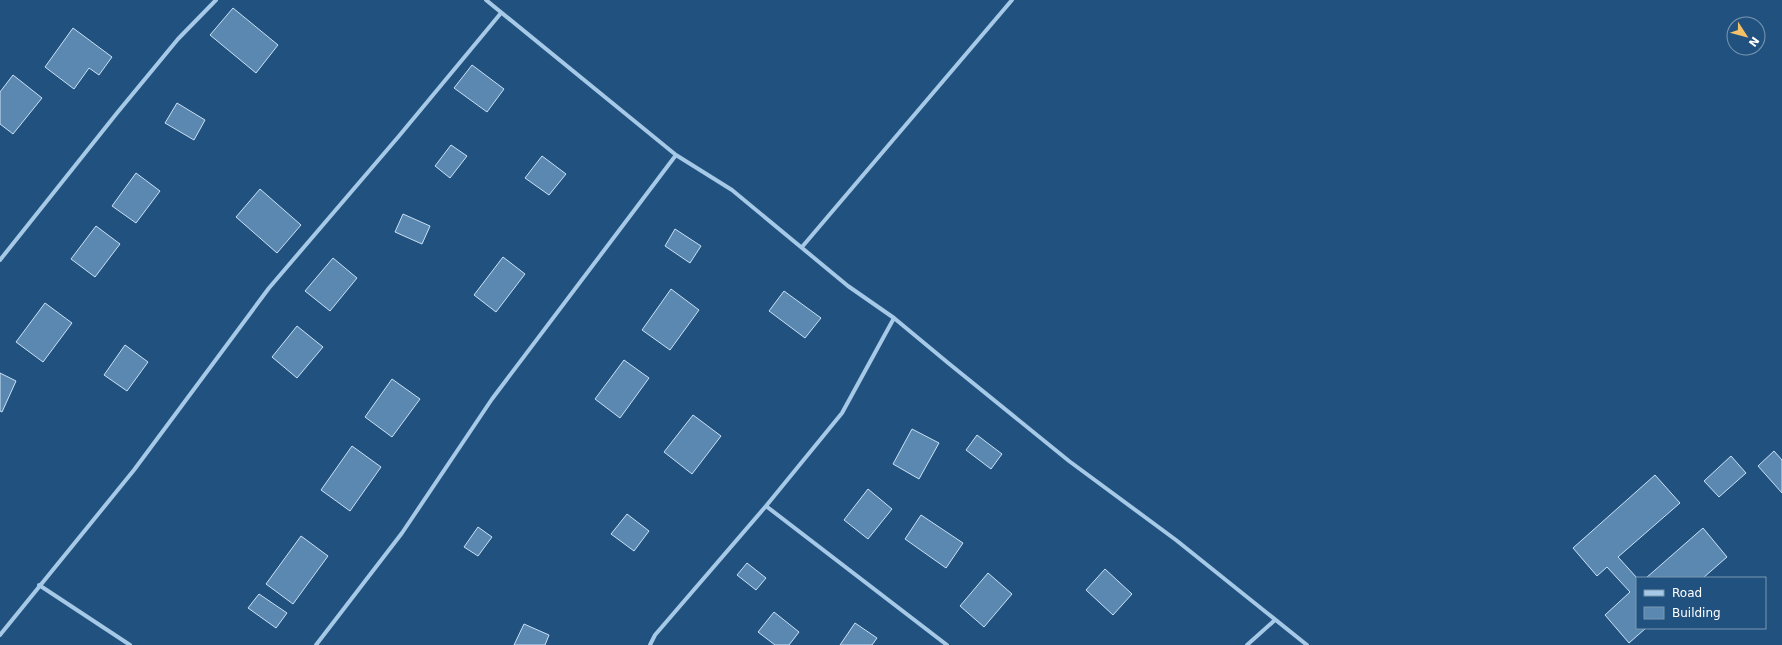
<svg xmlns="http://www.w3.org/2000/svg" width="1782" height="645" font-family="'DejaVu Sans',sans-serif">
<rect width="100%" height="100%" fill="#21527f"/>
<path fill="#5a88b1" stroke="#cae1f6" d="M233 8 278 45 256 73 210 35Z
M73 28 112 57 99 75 89 68 74 89 45 67Z
M472 65 504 89 487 112 454 88Z
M13 75 42 98 13 134 0 124V92Z
M177 103 205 120 194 140 165 123Z
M451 145 467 156 450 178 435 166Z
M542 156 566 174 549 195 525 178Z
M136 173 160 191 136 223 112 206Z
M260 189 301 225 277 253 236 217Z
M403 214 430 226 422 244 395 232Z
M96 226 120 244 95 277 71 259Z
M675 229 701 246 690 263 665 246Z
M503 257 525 274 496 312 474 295Z
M333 258 357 278 330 311 305 291Z
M671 289 699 310 670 350 642 330Z
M784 291 821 318 805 338 769 311Z
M45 303 72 323 43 362 16 342Z
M297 326 323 347 297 378 272 357Z
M125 345 148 362 127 391 104 375Z
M624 360 649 378 620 418 595 399Z
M0 373 16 381 2 412 0 411Z
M392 379 420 399 392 437 365 417Z
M693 415 721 436 692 474 664 452Z
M912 429 939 443 919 479 893 464Z
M977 435 1002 454 991 469 966 450Z
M352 446 381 467 350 511 321 490Z
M1774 451 1782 460V493L1758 466Z
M1731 456 1746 473 1719 497 1704 481Z
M1655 475 1680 503 1618 557 1637 578V628H1646L1629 643 1605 615 1630 592 1607 567 1597 576 1573 548Z
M868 489 892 509 868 539 844 520Z
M627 514 649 531 634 551 611 534Z
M921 515 963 543 946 568 905 539Z
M478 527 492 537 478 556 464 547Z
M1703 528 1727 557 1703 578H1646Z
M301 536 328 556 293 604 266 584Z
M747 563 766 578 756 590 737 575Z
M1105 569 1132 594 1113 615 1086 590Z
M988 573 1012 594 984 627 960 606Z
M259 594 287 613 276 628 248 608Z
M774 612 799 632 789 645H775L758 632Z
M855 623 877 638 872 645H840Z
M524 624 549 635 545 645H514Z"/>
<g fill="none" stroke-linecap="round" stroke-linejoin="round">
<path stroke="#a6c9e7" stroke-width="4" d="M486 0 676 155 732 190 848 286 894 318 947 362 1069 461 1176 540 1307 645
M802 247 1012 0
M0 260 117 113 178 39 216 0
M766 506 947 645
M39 585 130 645
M0 635 134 470 269 288 399 136 501 13
M316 645 402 533 492 399 676 155
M650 645 655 635 766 506 842 413 894 318
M1247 645 1275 620"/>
</g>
<rect x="1636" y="577" width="130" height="52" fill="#21527f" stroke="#7a97b2"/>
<rect x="1644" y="590" width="20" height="6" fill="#a6c9e7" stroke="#7a97b2"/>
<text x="1672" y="597" font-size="12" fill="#ffffff">Road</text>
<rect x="1644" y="607" width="20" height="12" fill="#5a88b1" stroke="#7a97b2"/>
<text x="1672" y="617" font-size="12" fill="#ffffff">Building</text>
<g transform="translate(1746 36) rotate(126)"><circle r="19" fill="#21527f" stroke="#7a97b2"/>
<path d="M0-3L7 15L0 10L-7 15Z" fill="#f4c068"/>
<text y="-6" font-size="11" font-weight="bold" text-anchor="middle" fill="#ffffff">N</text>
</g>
</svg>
